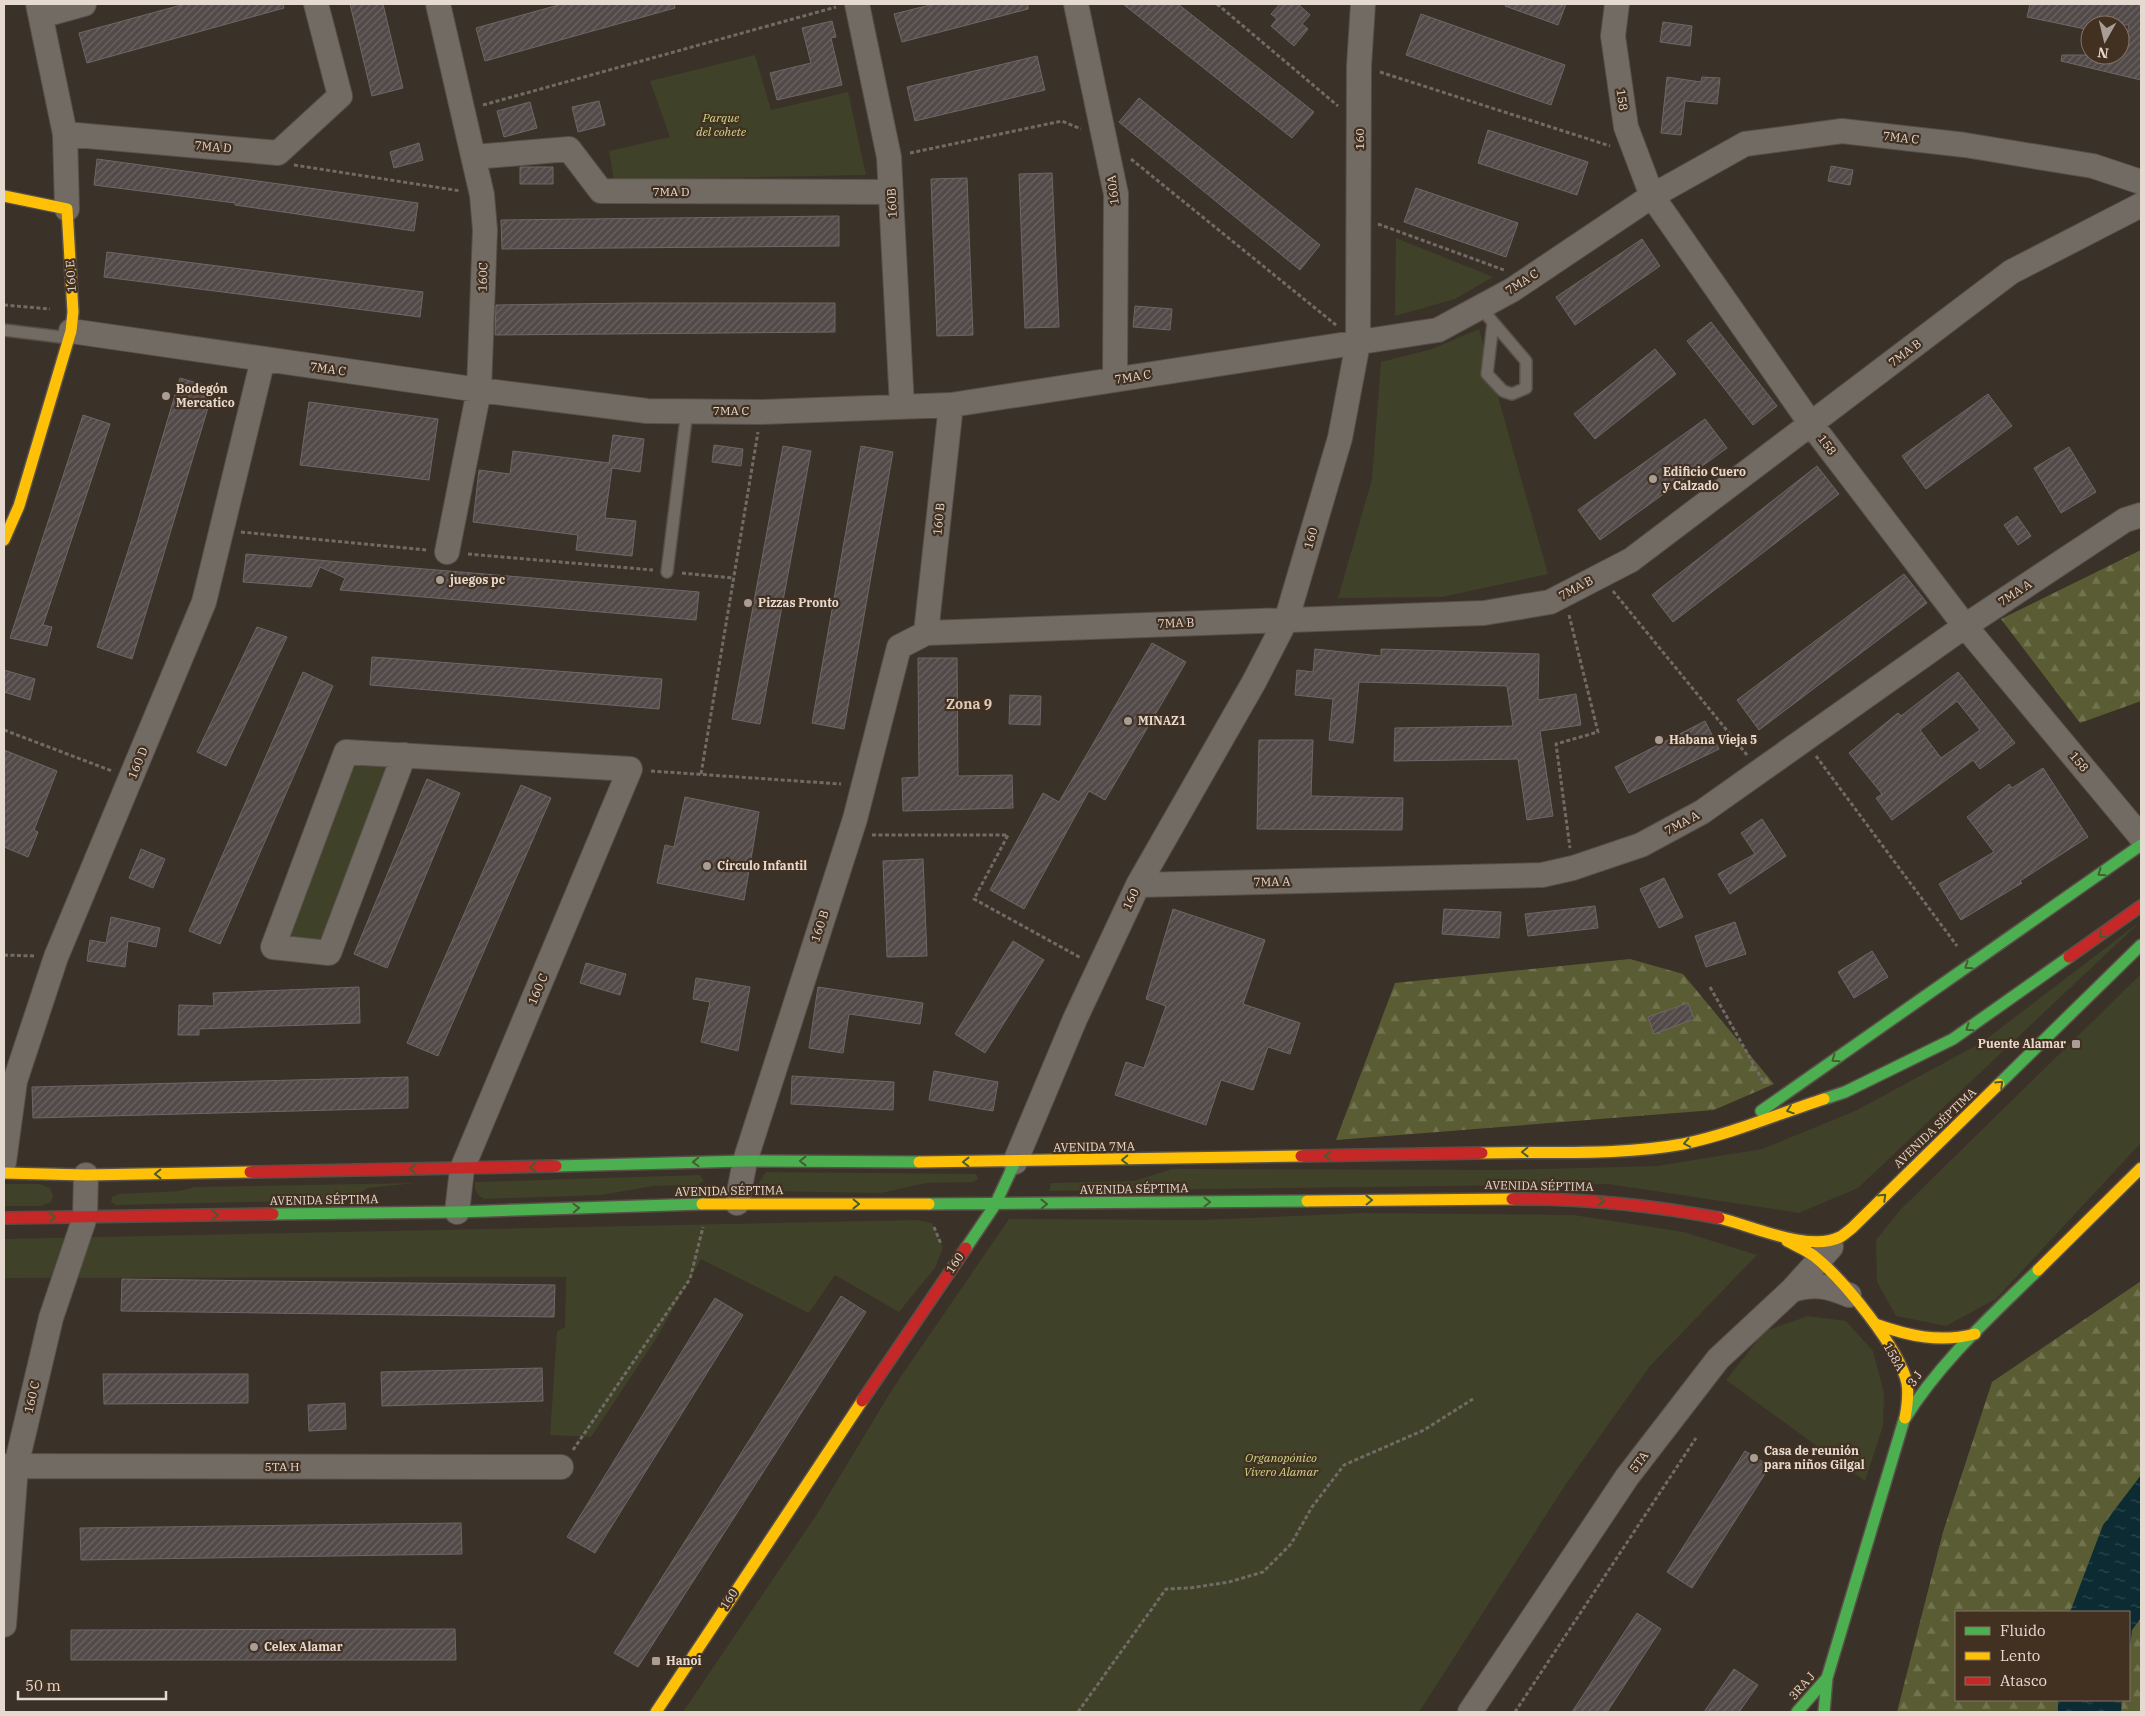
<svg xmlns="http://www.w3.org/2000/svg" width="2145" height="1716" font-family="'IBM Plex Serif',serif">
<defs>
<pattern id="forest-firs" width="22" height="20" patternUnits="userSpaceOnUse" patternTransform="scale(1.25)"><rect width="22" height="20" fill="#5a5d33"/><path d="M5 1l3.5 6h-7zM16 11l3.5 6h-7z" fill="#727450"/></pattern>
<pattern id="water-ripples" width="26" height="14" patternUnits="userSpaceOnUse" patternTransform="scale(1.25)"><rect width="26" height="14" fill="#0c2b32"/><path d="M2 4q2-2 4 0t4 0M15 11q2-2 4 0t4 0" fill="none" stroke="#2f494f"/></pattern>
<pattern id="building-hatch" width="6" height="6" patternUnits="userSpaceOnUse" patternTransform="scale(1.25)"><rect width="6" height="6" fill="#524a49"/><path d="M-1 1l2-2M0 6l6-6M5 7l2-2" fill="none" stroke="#6b6462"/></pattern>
</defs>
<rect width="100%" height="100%" fill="#3a3129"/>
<path fill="#3f4129" d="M755 55 771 110 848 92 866 175 614 180 609 151 670 137 650 81Z
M1396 238 1493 277 1455 299 1395 316Z
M1479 329 1548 574 1442 597 1338 598 1372 479 1381 362 1432 349Z
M346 752 404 755 329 953 273 947Z
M2141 921 1858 1188 1799 1213 1608 1184 1049 1191 1051 1183 1134 1181 1172 1169 1507 1170 1657 1166 1762 1149 1855 1111 1981 1043Z
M2141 974 2140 1144 1996 1299 1946 1326 1896 1316 1877 1282 1876 1240 1901 1209Z
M766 1172 976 1174 978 1179 973 1182 926 1183 881 1193 760 1191 758 1184Z
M700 1175 704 1181 697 1185 653 1186 601 1195 484 1199C476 1194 474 1191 475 1182Z
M416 1183 368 1188 351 1198 338 1200 116 1205 111 1202 112 1197 119 1194 179 1191 194 1187Z
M4 1184H40L50 1188 53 1195 51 1202 41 1206H4Z
M1363 1213 1574 1215 1684 1232 1757 1255 1650 1366 1566 1484 1419 1712H683L817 1514 893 1388 1009 1219 1202 1220Z
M917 1220 932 1223 943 1247 935 1268 899 1312 835 1275 809 1313 701 1259 656 1339 591 1437 550 1435 557 1331 565 1327 566 1277 4 1278V1239Z
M1808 1316 1846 1321 1873 1351 1884 1393 1883 1426 1865 1481 1726 1380 1765 1331Z"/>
<path fill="url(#forest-firs)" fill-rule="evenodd" d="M2141 550V701L2080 723 2001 619Z
M1630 959 1683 974 1774 1084 1714 1110 1336 1140 1395 983Z
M2141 1281V1712H1897L1943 1532 1992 1382ZM1956 1612H2129V1700H1956Z"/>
<path fill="url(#water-ripples)" d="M2141 1475V1618L2132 1630 2129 1655V1612H2070L2103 1525Z
M2058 1700H2122L2121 1712H2058Z"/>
<path fill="url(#building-hatch)" stroke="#6f6767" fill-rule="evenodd" d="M185 4H283L284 8 87 63 79 33Z
M350 4H383L403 88 372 96Z
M562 4H674L675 8 485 61 476 28Z
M934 4H1028V9L902 42 894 14Z
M1123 4H1178L1314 112 1292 138Z
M1280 4H1298L1310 15 1302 24 1308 29 1294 46 1271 26 1277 19 1271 14Z
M1506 4H1566L1558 25 1505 6Z
M2030 4H2141V80L2061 61 2062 55H2122L2129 25H2090V30L2047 21 2027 17Z
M1421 14 1565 65 1551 105 1406 55Z
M832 21 836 37 831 38 842 85 777 100 770 73 811 63 802 28Z
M1663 22 1692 26 1690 46 1660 42Z
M1037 56 1045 90 915 121 907 87Z
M1667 77 1701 82 1702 77 1720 78 1717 104 1685 101 1681 135 1661 133Z
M1139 98 1320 245 1300 270 1119 122Z
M599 101 605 125 578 132 572 107Z
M530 102 537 128 504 137 497 111Z
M1488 130 1588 162 1577 195 1478 163Z
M419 143 423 160 394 168 390 152Z
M97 159 418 203 414 231 235 205V203L94 185Z
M1831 166 1853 170 1850 185 1828 181Z
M520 167H553V184H520Z
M1052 173 1059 327 1025 328 1019 174Z
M967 178 973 335 937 336 931 179Z
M1416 188 1518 223 1506 257 1404 222Z
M839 216V246L502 249 501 220Z
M1642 239 1660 266 1575 325 1556 297Z
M107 252 423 292 420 317 104 277Z
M638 303H835V332L495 335 496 305Z
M1135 306 1172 309 1170 330 1133 327Z
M1711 322 1777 406 1753 425 1687 341Z
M1655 349 1676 374 1595 439 1574 414Z
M180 378 214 388 132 659 97 647 138 520Z
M1988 394 2012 426 1926 489 1902 456Z
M309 402 438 419 429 480 300 465Z
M83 415 110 424 43 625 52 627 47 646 10 638Z
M1705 419 1727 448 1600 540 1578 510Z
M613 435 644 439 640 472 612 468 605 518 636 521 632 556 576 550 578 535 473 522 479 470 510 474 513 451 609 463Z
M714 445 743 449 741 466 712 462Z
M783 446 811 451 760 724 732 719Z
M861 446 893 452 844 729 812 723Z
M2069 447 2096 492 2061 513 2034 468Z
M1817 466 1839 494 1673 622 1652 595Z
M2017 516 2031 536 2018 545 2004 525Z
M246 554 699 592 696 620 340 590 345 578 320 567 311 587 243 582Z
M1904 574 1927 603 1759 730 1737 700Z
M257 627 287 637 226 766 197 752Z
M1152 643 1186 662 1105 800 1089 791 1024 909 990 890 1043 793 1059 802Z
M1315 649 1381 656V649L1539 654 1538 700 1576 694 1581 725 1540 731 1553 816 1527 820 1518 759 1394 761 1395 728 1513 726 1507 686 1359 682 1353 743 1329 740 1333 699 1295 695 1297 670 1313 672Z
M372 657 662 679 659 709 370 685Z
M918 658H957L958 776 1012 775 1013 808 903 811 902 778 919 777Z
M4 670 35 679 30 700 4 692Z
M303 672 333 686 220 944 189 931Z
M1958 672 2015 743 1980 769 1973 760 1892 820 1876 798 1882 794 1849 753 1898 713 1901 716ZM1957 701 1980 730 1941 758 1920 730Z
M1010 695 1041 696 1040 725 1009 724Z
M1705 721 1719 749 1629 793 1615 767Z
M1259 740H1313L1311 796 1403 798 1402 830 1257 829Z
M4 750 57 771 34 830 38 832 28 857 4 847Z
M2043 768 2088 837 2020 881 2022 883 1961 920 1939 884 1994 852 1967 817 2009 784 2012 788Z
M427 779 460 793 387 968 354 954Z
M521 785 551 798 438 1056 407 1043Z
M685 797 759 812 744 900 657 883 665 845 674 847Z
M1762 819 1786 856 1730 894 1718 874 1755 854 1741 833Z
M141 849 165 859 153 888 129 878Z
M923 859 927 956 887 957 883 861Z
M1664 878 1683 917 1659 928 1640 889Z
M1595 906 1598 928 1528 936 1525 914Z
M1173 909 1265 940 1243 1004 1300 1023 1290 1054 1268 1047 1253 1090 1221 1080 1206 1125 1115 1095 1126 1062 1144 1068 1166 1006 1146 999Z
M1444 909 1501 912 1499 938 1442 934Z
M111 917 160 928 156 947 128 941 125 967 87 961 90 940 106 943Z
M1735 922 1746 954 1706 967 1695 936Z
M1013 941 1044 960 985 1053 955 1034Z
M1872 951 1888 977 1854 998 1838 972Z
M586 963 626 974 620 995 580 983Z
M696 978 750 987 738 1051 701 1042 710 1002 693 999Z
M359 987 360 1023 199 1029V1035H178L179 1005 214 1006 213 993Z
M818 987 923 1003 920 1024 849 1014 843 1053 809 1048Z
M1688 1003 1694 1019 1654 1034 1648 1017Z
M934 1071 998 1082 993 1111 929 1100Z
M792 1076 894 1082 893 1110 791 1104Z
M408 1077V1108L33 1118 32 1087Z
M122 1279 555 1285 554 1317 121 1311Z
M841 1296 866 1312 638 1667 614 1653Z
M715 1298 743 1315 595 1553 567 1537Z
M542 1368 543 1401 382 1406 381 1372Z
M103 1374H248V1403L104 1404Z
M345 1403 346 1429 309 1431 308 1405Z
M1745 1451 1770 1466 1692 1588 1667 1572Z
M461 1523 462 1554 81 1560 80 1528Z
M1637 1613 1661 1629 1607 1712H1572Z
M455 1629 456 1660H71V1630Z
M1734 1669 1758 1685 1739 1712H1704Z"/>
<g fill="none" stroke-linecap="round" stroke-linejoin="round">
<g stroke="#584f48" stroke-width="14">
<path id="lane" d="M1480 307 1526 361V388L1512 394 1503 391 1487 374 1493 323
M4 330 69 338
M667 572 687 411"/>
</g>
<g stroke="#584f48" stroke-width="26">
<path id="street" d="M38 4 65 134 67 209
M438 4 482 195 485 230 479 390 447 552
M857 4 889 157 902 406
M1076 4 1116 194 1115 380
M1617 4 1613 36 1626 127 1652 196 1811 424 1965 626 2141 837
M41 16 84 4
M65 134 278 153 340 96 316 4
M474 157 569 149 601 191 891 192
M71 331 479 390 647 411 761 412 951 405 1438 330 1512 290 1652 196 1745 144 1842 131 1965 145 2093 166 2141 182
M926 633 951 405
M404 755 329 953 273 947 346 752 630 769 462 1169 457 1212
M1138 885 1542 875 1573 868 1641 845 1702 812 1965 626 2125 520 2141 515
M4 1162 15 1081 56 957 204 602 263 359
M1015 1162 1075 1019 1138 885 1254 682 1287 618 1340 438 1358 343 1359 66 1363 4
M737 1203 745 1161 855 819 899 647 926 633 1484 613 1550 602 1631 560 2011 272 2141 205
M1792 1290C1814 1283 1829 1286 1849 1295
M4 1466 561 1467
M4 1625 16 1466 51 1318 85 1217 86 1175
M1470 1712 1627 1477 1718 1359 1792 1290 1831 1247"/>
</g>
<g stroke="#584f48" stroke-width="14">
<path id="fast" d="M1999 1084 2141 945
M1824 1099 1845 1092 1953 1039 2069 957
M1761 1111 2141 845
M556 1166 745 1161 919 1162
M929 1204 1307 1201
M273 1214 457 1212 702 1204
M966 1248 995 1205 1015 1162
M1797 1712 1827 1678
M1824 1712 1827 1678 1904 1420C1940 1362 1990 1317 2038 1270"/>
</g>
<g stroke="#584f48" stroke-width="14">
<path id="slow" d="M4 196 67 209 73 312 71 331 19 506 4 540
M1482 1153C1548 1151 1618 1156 1683 1144 1731 1134 1778 1114 1824 1099
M919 1162 1301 1156
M4 1173 86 1175 250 1172
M1307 1201 1512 1199
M702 1204H929
M1719 1218C1750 1225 1809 1253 1840 1237 1844 1235 1848 1231 1852 1228L1999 1084
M1787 1241C1796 1246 1806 1250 1814 1256 1843 1279 1899 1348 1907 1383 1909 1395 1907 1407 1905 1418
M2038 1270 2141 1168
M1875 1324C1909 1336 1939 1343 1975 1334
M656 1712 862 1401"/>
</g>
<g stroke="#584f48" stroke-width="14">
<path id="jam" d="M2069 957 2141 906
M1301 1156 1482 1153
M250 1172 556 1166
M1512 1199C1582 1198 1651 1205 1719 1218
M4 1218 273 1214
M862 1401 966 1248"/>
</g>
<path stroke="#726b65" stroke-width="3" stroke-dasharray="4 2.5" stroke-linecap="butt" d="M1217 4 1338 106
M1380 72 1610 146
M483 105 836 7
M910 153 1062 121 1081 129
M1131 159 1336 325
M294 165 461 191
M1378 224 1504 270
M4 305 50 309
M241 532 427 550
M468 554 653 570
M682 573 733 578
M1613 591 1747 755
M1569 615 1598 732 1556 744 1570 848
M4 730 112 771
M1816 756 1957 946
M651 771 841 784
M701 774 758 432
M872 835H1008L974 899 1081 958
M4 955 35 956
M1710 987 1763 1081
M934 1227 941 1244
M573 1450 690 1279 703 1227
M1078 1712 1166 1589 1190 1588 1229 1582 1263 1572 1291 1544 1312 1507 1344 1465 1424 1430 1473 1399
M1515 1712 1696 1438"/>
<use href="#lane" stroke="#726b64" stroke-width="11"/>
<use href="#street" stroke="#726b64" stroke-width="24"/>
<use href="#fast" stroke="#4caf50" stroke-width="11"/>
<use href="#slow" stroke="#ffc107" stroke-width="11"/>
<use href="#jam" stroke="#c62828" stroke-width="11"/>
</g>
<defs><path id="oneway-chevron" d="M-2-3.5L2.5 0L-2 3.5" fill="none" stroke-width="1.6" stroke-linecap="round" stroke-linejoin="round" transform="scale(1.25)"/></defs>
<g stroke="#465c31">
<use href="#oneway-chevron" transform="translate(2101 873) rotate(145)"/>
<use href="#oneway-chevron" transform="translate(2102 935) rotate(144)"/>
<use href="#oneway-chevron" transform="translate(1968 966) rotate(145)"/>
<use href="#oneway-chevron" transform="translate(1969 1028) rotate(145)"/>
<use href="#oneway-chevron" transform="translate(1835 1059) rotate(145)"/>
<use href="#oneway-chevron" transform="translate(2000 1084) rotate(-44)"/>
<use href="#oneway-chevron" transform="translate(1790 1110) rotate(161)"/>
<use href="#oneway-chevron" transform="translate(1687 1143) rotate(169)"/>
<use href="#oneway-chevron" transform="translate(1525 1152) rotate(179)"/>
<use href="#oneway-chevron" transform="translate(1328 1156) rotate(179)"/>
<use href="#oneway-chevron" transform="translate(1125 1160) rotate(179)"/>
<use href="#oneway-chevron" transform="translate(803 1161) rotate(-180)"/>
<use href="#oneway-chevron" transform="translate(696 1162) rotate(178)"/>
<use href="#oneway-chevron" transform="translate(966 1162) rotate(-180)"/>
<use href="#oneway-chevron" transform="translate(533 1167) rotate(178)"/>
<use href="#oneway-chevron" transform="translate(413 1169) rotate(179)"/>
<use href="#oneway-chevron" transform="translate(158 1174) rotate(179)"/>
<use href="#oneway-chevron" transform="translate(1883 1197) rotate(-44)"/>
<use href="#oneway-chevron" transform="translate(1369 1200) rotate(-1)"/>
<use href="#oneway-chevron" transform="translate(1601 1201) rotate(4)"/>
<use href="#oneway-chevron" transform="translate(1207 1202) rotate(-1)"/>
<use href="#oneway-chevron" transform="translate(856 1204) rotate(1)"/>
<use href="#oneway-chevron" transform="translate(1044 1204) rotate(-1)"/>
<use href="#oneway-chevron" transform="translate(576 1208) rotate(-2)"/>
<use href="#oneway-chevron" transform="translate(215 1215) rotate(-1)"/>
<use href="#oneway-chevron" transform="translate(52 1217) rotate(-1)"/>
</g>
<g fill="#a99e96" stroke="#423021" stroke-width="2">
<circle cx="166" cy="396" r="5"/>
<circle cx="1653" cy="479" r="5"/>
<circle cx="440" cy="580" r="5"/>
<circle cx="748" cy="603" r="5"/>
<circle cx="1128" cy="721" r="5"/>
<circle cx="1659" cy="740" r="5"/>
<circle cx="707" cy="866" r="5"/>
<rect x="2071" y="1039" width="10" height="10" rx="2.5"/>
<circle cx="1754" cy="1458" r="5"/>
<circle cx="254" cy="1647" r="5"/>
<rect x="651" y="1656" width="10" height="10" rx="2.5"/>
</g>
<g text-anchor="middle" stroke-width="4.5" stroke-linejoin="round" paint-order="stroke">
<g font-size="12" fill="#e5d9d0" stroke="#423021">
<text transform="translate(1622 100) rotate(82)" y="4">158</text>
<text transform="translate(1901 138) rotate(6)" y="4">7MA C</text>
<text transform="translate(1360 139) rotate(-90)" y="4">160</text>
<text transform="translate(213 147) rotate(5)" y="4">7MA D</text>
<text transform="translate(1113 190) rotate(-97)" y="4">160A</text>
<text x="671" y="196">7MA D</text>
<text transform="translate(892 203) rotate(-93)" y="4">160B</text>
<text transform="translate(71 276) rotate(-94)" y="4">160 E</text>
<text transform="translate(483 277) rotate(-88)" y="4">160C</text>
<text transform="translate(1522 282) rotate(-33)" y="4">7MA C</text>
<text transform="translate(1905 353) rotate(-37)" y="4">7MA B</text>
<text transform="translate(328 369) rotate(8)" y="4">7MA C</text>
<text transform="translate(1133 377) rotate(-9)" y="4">7MA C</text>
<text x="731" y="415">7MA C</text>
<text transform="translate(1827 445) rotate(53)" y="4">158</text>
<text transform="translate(939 519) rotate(-84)" y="4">160 B</text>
<text transform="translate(1311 538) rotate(-74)" y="4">160</text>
<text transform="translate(1576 588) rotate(-28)" y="4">7MA B</text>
<text transform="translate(2015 593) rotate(-33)" y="4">7MA A</text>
<text transform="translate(1176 623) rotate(-2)" y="4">7MA B</text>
<text transform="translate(2079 762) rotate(50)" y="4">158</text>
<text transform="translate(138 763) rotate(-68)" y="4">160 D</text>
<text transform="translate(1682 823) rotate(-28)" y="4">7MA A</text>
<text transform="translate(1272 882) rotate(-1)" y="4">7MA A</text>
<text transform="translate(1131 899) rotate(-65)" y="4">160</text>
<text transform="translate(820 926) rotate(-72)" y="4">160 B</text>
<text transform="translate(538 989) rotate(-67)" y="4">160 C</text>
<text transform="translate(1935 1128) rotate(-44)" y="4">AVENIDA SÉPTIMA</text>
<text transform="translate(1094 1147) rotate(-1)" y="4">AVENIDA 7MA</text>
<text transform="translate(1539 1186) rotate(1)" y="4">AVENIDA SÉPTIMA</text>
<text transform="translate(1134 1189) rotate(-1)" y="4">AVENIDA SÉPTIMA</text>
<text transform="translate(729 1191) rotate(-1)" y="4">AVENIDA SÉPTIMA</text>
<text transform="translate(324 1200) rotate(-1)" y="4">AVENIDA SÉPTIMA</text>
<text transform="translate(955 1263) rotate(-56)" y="4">160</text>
<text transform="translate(1894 1357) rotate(61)" y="4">158A</text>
<text transform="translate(1915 1379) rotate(-54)" y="4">3 J</text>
<text transform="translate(32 1397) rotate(-77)" y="4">160 C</text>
<text transform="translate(1639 1462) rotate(-53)" y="4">5TA</text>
<text x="282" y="1471">5TA H</text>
<text transform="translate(729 1599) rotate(-57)" y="4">160</text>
<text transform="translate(1802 1686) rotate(-49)" y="4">3RA J</text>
</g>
<g font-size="12" font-style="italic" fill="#cdd689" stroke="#423021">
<text x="721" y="122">Parque<tspan x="721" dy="14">del cohete</tspan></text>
<text x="1281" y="1462">Organopónico<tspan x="1281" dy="14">Vivero Alamar</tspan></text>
</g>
<g font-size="12" font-weight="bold" fill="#e5d9d0" stroke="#423021" text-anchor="start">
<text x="176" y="393">Bodegón<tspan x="176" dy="14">Mercatico</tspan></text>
<text x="1663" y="476">Edificio Cuero<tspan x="1663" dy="14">y Calzado</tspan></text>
<text x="450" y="584">juegos pc</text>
<text x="758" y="607">Pizzas Pronto</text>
<text x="1138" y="725">MINAZ1</text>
<text x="1669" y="744">Habana Vieja 5</text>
<text x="717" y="870">Círculo Infantil</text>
<text x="2066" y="1048" text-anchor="end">Puente Alamar</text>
<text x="1764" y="1455">Casa de reunión<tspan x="1764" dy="14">para niños Gilgal</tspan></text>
<text x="264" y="1651">Celex Alamar</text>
<text x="666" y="1665">Hanoi</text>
</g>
<g font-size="14" font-weight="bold" fill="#e0c9b7" stroke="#423021">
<text x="969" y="709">Zona 9</text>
</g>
</g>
<rect width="2145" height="1716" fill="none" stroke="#e5d9d0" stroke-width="10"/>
<rect x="1955" y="1611" width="175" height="90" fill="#423021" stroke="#837467"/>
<rect x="1965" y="1627" width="25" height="8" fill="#4caf50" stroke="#837467"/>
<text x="2000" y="1636" font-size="15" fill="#e5d9d0">Fluido</text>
<rect x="1965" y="1652" width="25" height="8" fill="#ffc107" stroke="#837467"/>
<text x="2000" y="1661" font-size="15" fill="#e5d9d0">Lento</text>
<rect x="1965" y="1677" width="25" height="8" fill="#c62828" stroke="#837467"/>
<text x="2000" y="1686" font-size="15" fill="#e5d9d0">Atasco</text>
<g transform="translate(2105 40) rotate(188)"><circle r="24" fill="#423021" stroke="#837467"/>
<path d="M0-4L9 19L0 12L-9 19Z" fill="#a99e96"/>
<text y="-8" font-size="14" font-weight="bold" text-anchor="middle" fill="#e5d9d0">N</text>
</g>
<path d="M18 1691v8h148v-8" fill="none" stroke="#e5d9d0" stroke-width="2.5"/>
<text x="25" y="1691" font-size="15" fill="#e5d9d0" stroke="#423021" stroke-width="4" paint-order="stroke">50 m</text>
</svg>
